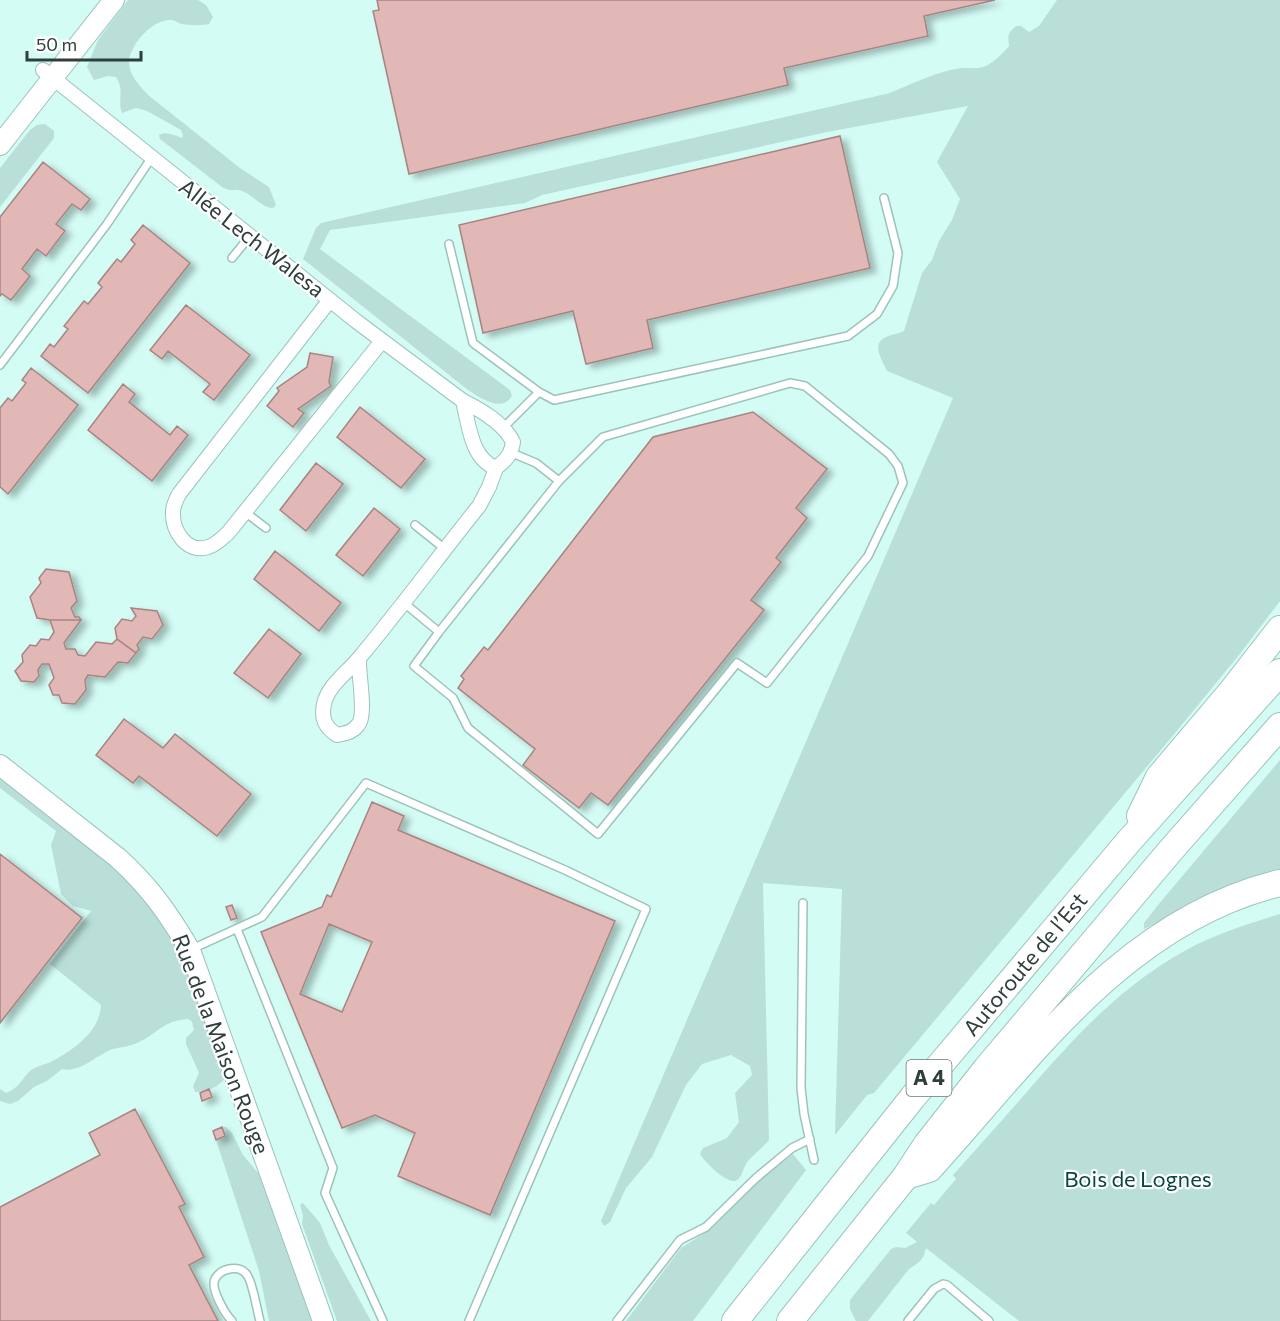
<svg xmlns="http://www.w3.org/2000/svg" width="1280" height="1321" font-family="Commissioner,sans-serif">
<defs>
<filter id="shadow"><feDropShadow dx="6" dy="4" stdDeviation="3" flood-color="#0004"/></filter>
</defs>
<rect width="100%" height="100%" fill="#d3fcf4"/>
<path fill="#b9dfd8" d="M128 0H198L206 5 213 17 209 24C200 26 190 25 181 24 178 23 175 20 172 20 153 18 129 45 129 63 129 75 140 86 148 95L240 168 269 187 276 205 273 208C260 208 253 194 242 191 233 188 233 193 222 187L160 139 159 135C166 131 174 135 182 138L183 135 181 130 147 111 136 108 122 113C117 100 125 91 116 77L108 76 94 80 87 67 98 40Z
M1057 0H1280V601L1239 655 1171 738 874 1093 867 1095 835 1135 842 889 763 883 769 1140C764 1147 749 1158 746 1164 743 1169 742 1177 737 1180 728 1186 705 1162 700 1154L703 1148 727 1138 739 1122 735 1093 752 1075 750 1066 731 1055 702 1064 686 1085 652 1157 626 1188 610 1222 604 1226 601 1221 953 398 887 371C883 361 870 344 886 337 892 334 898 334 904 331L922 273 932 260 939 241 952 220 960 199 937 162 968 106 827 132 542 195 525 203 330 230 320 249 510 390 512 396C501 413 481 398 468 390L303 259 316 228 321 223 890 93C912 84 933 73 956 69 967 66 978 71 988 65 996 60 1003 53 1009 46 1008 33 1007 35 1016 26H1021L1029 32 1039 26Z
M45 124 54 131V138L0 207V168L30 130 37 125Z
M1280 760V870L1256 877 1223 891 1144 929V923L1158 905Z
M0 775 96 850 150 903 179 949 227 1076C220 1086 207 1093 195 1092L193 1086 199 1073 186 1044V1038L194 1030 192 1022 188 1019C161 1021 158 1034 137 1043 129 1047 118 1047 110 1050 94 1057 80 1073 62 1069L47 1081 34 1087 18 1101 10 1104 0 1101V1089L6 1093C19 1088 21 1080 30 1071 36 1066 44 1065 51 1062 73 1050 100 1032 101 1005L50 964 91 911 73 906 61 894 51 845 56 831 0 788Z
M1280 914V1321H1019L926 1248C924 1259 919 1263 909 1269L868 1321H856L850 1309V1300L891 1249 896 1247 905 1248 917 1242 906 1233 931 1203 934 1205 956 1179 953 1175C979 1146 1006 1116 1032 1086 1077 1035 1115 993 1174 957 1206 937 1244 925 1280 914Z
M222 1127H226L232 1133 243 1155 259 1174 313 1321H269L259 1271 216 1140 225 1136Z
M793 1154 806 1170 693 1321H626L681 1248 711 1229 761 1179Z
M303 1203 320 1223 329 1245 371 1321H337L302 1224 303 1216 300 1205Z"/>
<path fill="#e1b8b5" stroke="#a78482" stroke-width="1.5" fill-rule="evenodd" filter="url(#shadow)" d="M377 0H995L924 16 928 36 784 68 788 85 409 174 373 11 379 10Z
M840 136 870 268 647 320 653 348 586 364 573 311 483 333 459 225Z
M43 162 90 199 81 210 72 204 56 224 65 231 46 256 37 249 22 269 30 276 11 300 2 294 0 296V217Z
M143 225 190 263 88 393 41 356 50 344 54 347 68 329 64 326 84 301 88 304 102 287 98 283 117 259 121 262 135 244 131 240Z
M186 305 250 355 214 400 203 392 210 384 168 351 162 359 150 350Z
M310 353 333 357 329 382 331 386 298 409 304 413 293 427 267 406 279 391 277 388 307 367Z
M31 368 78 405 8 494 0 487V408L8 398 12 401 26 383 22 380Z
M123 384 135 394 129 402 170 435 177 426 188 435 152 481 88 430Z
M360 407 425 459 401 488 337 437Z
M753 412 827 469 796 508 807 518 776 558 781 562 751 600 764 610 608 805 591 793 579 808 523 765 535 749 458 688 464 679 461 676 484 647 488 650 653 437Z
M316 463 343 484 306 531 280 510Z
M374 508 400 529 363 576 336 555Z
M275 551 341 603 319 631 254 579Z
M46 569 69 572 77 601 71 608 75 617H79L81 620H50L37 618 30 597 41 583 39 578Z
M131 608 157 611 163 625 152 639 143 637 137 645 139 649 136 653 117 639 115 628 122 619 132 621 136 616Z
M50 620H81L64 643 66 649H75L78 655 85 656 96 642 112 644 117 639 136 653 128 663 118 662 105 677 88 675 85 680 86 690 75 704 62 703 59 695H53L49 685 54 678 49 664H42L38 670 39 676 34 682 21 681 15 671 23 662 22 655 30 645 36 646 41 639 49 640 54 632Z
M269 629 301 654 268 698 234 673Z
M124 719 163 748 175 734 251 794 217 836 139 776 133 783 96 755Z
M372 802 404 816 398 830 615 921 490 1215 398 1176 415 1133 375 1115 342 1128 261 932 322 907 327 895 331 897ZM329 924 372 942 342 1012 300 994Z
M0 854 82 918 0 1023Z
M232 905 237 918 231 920 226 907Z
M209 1089 212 1097 202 1101 200 1093Z
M135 1109 185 1204 179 1207 204 1257 189 1265 218 1321H0V1207L100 1155 89 1133Z
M222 1127 225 1136 216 1140 213 1131Z"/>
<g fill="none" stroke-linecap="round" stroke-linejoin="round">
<g stroke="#9cc3bb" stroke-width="10">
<path id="lane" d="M449 244 473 343 539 392
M232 258 250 236
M0 365 107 224 152 157
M503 428 539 392 554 400 848 336 877 314 893 286 898 253 884 198
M245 512 266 528
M415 525 445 549
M403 602 439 632 559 481 536 463 512 453
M439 632 414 666 453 698 468 728 598 834 737 663 767 683 868 556 903 483 898 466 889 454 805 386 790 383 603 437 559 481
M803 903 801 1088 804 1114 814 1160
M237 929 333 1168 325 1193 383 1321
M192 949 262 917 366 783 565 870 646 909 469 1321
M232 1321C225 1314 210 1288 215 1279 221 1268 240 1264 247 1275 253 1283 257 1311 260 1321
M617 1321 680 1240 706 1227 756 1178 792 1148 810 1139
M908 1321 934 1289 943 1284 947 1285 989 1321"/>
</g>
<g stroke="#9cc3bb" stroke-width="16">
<path id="street" d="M43 70 356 321 463 401C481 410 504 423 513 442 511 455 506 460 496 468 471 459 469 425 463 401
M330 300 179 494C176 500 173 505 173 512 172 531 187 554 208 547 216 545 222 538 228 533L382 341
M359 659C358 674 367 715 358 725 353 732 345 734 337 735 325 727 321 719 324 704 328 685 348 672 360 657 401 608 439 556 479 506L489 487 496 468"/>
</g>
<g stroke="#9cc3bb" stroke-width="22">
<path id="secondary" d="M0 145 114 0
M0 765 118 858C150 887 168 913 190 950L323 1321"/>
</g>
<g stroke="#9cc3bb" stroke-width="28">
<path id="highway" d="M1140 816 1159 777 1231 692 1280 629
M912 1174 929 1169C1030 1058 1125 920 1280 883
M735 1321 913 1097 1129 841 1280 672
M790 1321 906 1176 927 1144 986 1069 1171 850 1280 726"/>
</g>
<use href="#lane" stroke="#fff" stroke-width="7"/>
<use href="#street" stroke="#fff" stroke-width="14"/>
<use href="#secondary" stroke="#fff" stroke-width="20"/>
<use href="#highway" stroke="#fff" stroke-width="26"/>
</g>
<g text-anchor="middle" stroke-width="4.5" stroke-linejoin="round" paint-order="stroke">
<rect fill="#fff" stroke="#6d7876" stroke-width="1.5" x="906.5" y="1060" width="45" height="36" rx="4.5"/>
<g font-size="21" font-weight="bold" fill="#2e3e3b">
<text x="929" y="1085">A 4</text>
</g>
<g font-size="22" fill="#2e3e3b" stroke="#fff">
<text transform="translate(252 238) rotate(38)" y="8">Allée Lech Walesa</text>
<text transform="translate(1025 964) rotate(-50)" y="8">Autoroute de l’Est</text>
<text transform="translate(221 1044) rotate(69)" y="8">Rue de la Maison Rouge</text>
</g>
<g font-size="22" fill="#084840" stroke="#fff">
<text x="1138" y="1187">Bois de Lognes</text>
</g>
</g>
<path d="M27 51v9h114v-9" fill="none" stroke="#2e3e3b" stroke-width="3"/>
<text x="36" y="51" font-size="18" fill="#2e3e3b" stroke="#ffffff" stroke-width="4.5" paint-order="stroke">50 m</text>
</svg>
